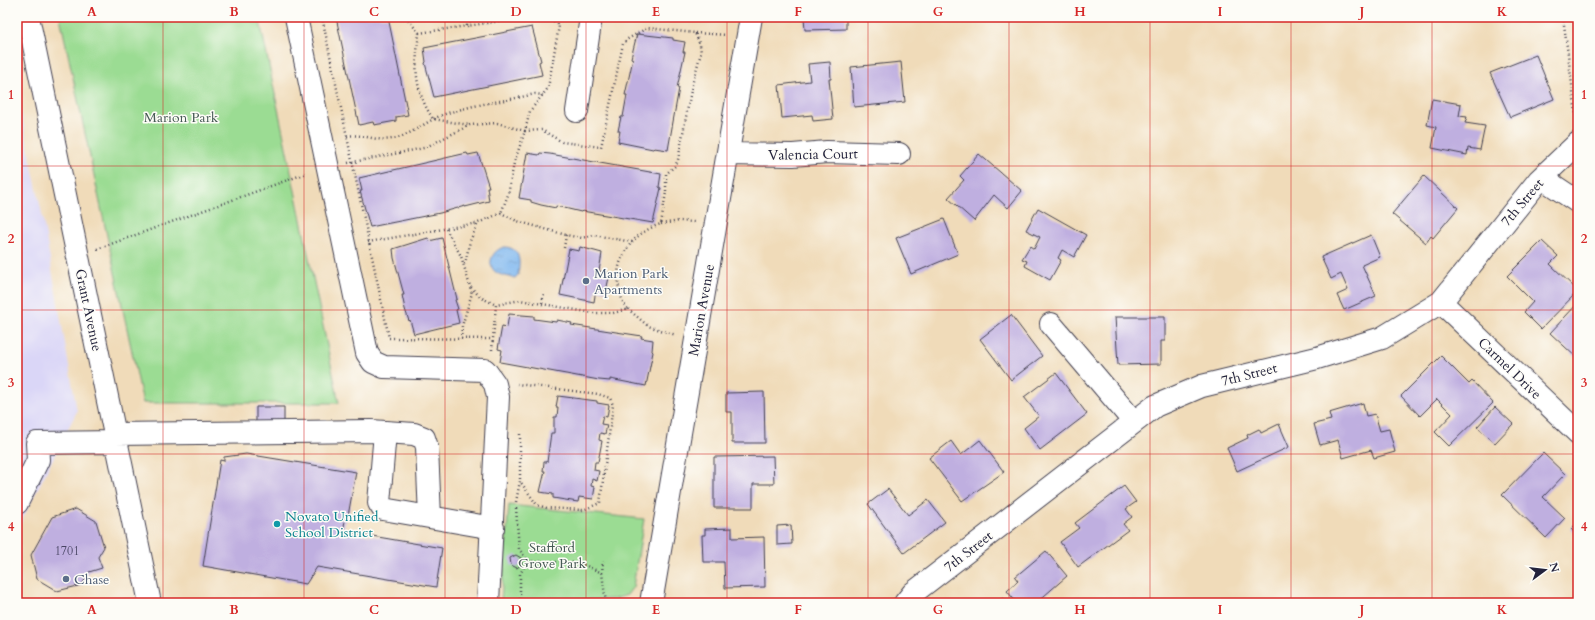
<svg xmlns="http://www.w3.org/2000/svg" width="1595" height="620" font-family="Cardo,serif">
<defs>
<pattern id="water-ripples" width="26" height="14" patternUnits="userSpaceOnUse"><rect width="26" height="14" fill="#7fb7ef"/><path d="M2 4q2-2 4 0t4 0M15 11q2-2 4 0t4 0" fill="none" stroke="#6894c3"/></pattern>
</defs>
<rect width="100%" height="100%" fill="#fdfcf7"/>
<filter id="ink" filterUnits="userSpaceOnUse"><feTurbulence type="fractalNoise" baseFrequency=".025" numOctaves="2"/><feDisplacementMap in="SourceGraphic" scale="8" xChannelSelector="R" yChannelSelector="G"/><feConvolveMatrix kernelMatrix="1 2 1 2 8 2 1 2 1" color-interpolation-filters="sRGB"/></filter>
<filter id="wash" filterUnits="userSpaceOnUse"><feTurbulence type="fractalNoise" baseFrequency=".012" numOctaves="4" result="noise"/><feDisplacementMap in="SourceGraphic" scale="16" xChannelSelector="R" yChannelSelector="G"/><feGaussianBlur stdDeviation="0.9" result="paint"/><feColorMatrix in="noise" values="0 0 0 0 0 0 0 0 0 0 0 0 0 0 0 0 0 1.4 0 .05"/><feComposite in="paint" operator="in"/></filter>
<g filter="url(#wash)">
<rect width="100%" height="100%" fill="#f0dbb9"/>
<path fill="#dad6f7" d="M17 94 42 214 77 411 17 530Z"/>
<path fill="#9bdc93" stroke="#5e7f67" d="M60 17H259L339 403H143Z
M509 505 644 519 633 587 627 595 615 599 501 601Z"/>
<path fill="url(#water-ripples)" stroke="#506c95" d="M505 247C521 248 520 262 518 275L515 278C510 277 504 276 499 274 484 267 492 249 505 247Z"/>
<g id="blocks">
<path fill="#bfafe0" d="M336 17H388L408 115 396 117V121L374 125 373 122 359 125Z
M804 17H846V29L805 30Z
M532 27 541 61 539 62 542 75 434 97 425 63 426 62 424 48Z
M637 34 673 38V40L685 42 683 52H685L677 88H679L668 150 654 148 653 149 618 142 620 131H618L621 117H623L627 95H625L633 59 631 58Z
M1536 55 1554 99 1510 117 1490 73Z
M830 62 831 79H829L833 119 813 121 812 115 782 118 779 85 810 81 808 64Z
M901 62 905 102 854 107 851 67Z
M1432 99 1461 104 1459 116 1467 117 1465 123 1485 126 1480 150 1468 148 1467 155 1432 148 1436 127 1427 125Z
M467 153 468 155 478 153 489 187H487L489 201 465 207V206L440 213 370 227 360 191H362L359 178Z
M527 153 539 155 540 153 550 154 661 174 659 187 661 188 653 223 582 211 581 212 556 206V208L541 205 531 202V200L519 198Z
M979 154 1022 191 1008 208 994 195 974 221 948 198 964 180 960 176Z
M1424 176 1458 208 1433 238 1431 236 1426 243 1392 214Z
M1038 208 1086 235 1074 257 1062 250 1058 258 1061 260 1050 280 1025 266 1027 261 1022 259 1030 246 1034 249 1040 237 1026 230Z
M944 219 958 254 911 274 896 238Z
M1371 235 1380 257 1362 265 1376 296 1344 310 1337 295 1348 290 1341 274 1331 279 1321 257Z
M428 238 429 241 442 238 457 299 455 300 458 309 456 310 459 323 414 334 410 320 409 321 405 309 402 295H404L394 258 393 249Z
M1542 241 1558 256 1550 264 1578 291 1541 329 1524 312 1533 302 1507 276Z
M580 247 602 253 599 271 610 273 606 291 596 289 594 302 560 295 569 249 579 251Z
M1578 303V359L1550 333Z
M509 314 534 316V319L556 322 557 320 572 323 571 325 642 336 641 338 653 340 652 351 653 352 646 386 610 379V381L599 380 500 362 502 350 498 349 502 326 507 327Z
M1011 315 1042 356 1011 380 980 339Z
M1115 317H1165V341H1161V364L1118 365Z
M1441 356 1469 384 1472 381 1493 403 1449 446 1435 432 1452 414 1437 399 1420 416 1401 396Z
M1056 373 1087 414 1040 450 1024 428 1039 416 1024 397Z
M764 392 765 443H732V412H726V393Z
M558 396 597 401V403L609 405 607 417 603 416 601 424 607 425 605 434 600 433 599 440 602 441 598 462H595L594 470 599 471 597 481 592 479 591 486 595 487 593 499 579 497 578 502 553 498V494L540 492 545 471H543L544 462H547L551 433H554V417H557L558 407H556Z
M1363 403 1366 416 1375 414 1380 431 1389 429 1395 452 1374 458 1371 450 1343 458 1338 440 1320 445 1314 424 1331 420 1329 413Z
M256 407H284V424H256Z
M1495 407 1513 424 1495 443 1477 427Z
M1279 424 1289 447 1237 471 1227 448 1248 438 1247 435 1259 429 1261 433Z
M980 440 1004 472 962 501 929 458 951 441 961 455Z
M1543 453 1565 474 1543 497 1565 518 1546 538 1502 495Z
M246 454 356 472 348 516H346L343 531 442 548 436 587 317 567 306 584 203 566 220 460 224 461V457Z
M773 456 774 484H753V508H714V457Z
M1124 486 1136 502 1126 509 1132 517 1123 524 1128 530 1078 567 1060 542 1079 528 1075 523Z
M888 489 908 515 928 500 945 522 904 553 868 504Z
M76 509 96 521 104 547 98 557 102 568 89 572 82 585 57 591 37 579 31 555 52 517Z
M1578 522V536L1571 529Z
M791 525 792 544 777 545V526Z
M732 528V538L764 537 765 587 725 588 724 562H703L702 535H705V529Z
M1046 551 1067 576 1036 603H1017L1007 591 1018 581 1015 577Z
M516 555 521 558 522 564 517 568 511 565 510 558Z
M1003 598 1007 603H997Z"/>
</g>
</g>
<g filter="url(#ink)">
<use href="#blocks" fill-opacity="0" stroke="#413e4e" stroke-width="1"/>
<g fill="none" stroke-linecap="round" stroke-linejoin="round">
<g stroke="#413e4e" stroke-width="24">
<path id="minor" d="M28 17 150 603
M296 17 367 353 373 362 384 367 485 370 495 384 498 397 488 603
M577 111 591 17
M728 154 793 155 827 152 899 154
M1542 178 1578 202
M1441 302 1578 433
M1051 324 1134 422
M385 432 379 503 383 509 493 528
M115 434 371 431 414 434 424 438 427 447 430 517
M17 503 38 460 37 443 117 442
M651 603 751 17
M905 603 913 593 1155 406 1202 386 1317 358 1382 338 1441 302 1539 180 1578 143"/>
</g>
<path stroke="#413e4e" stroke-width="2.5" stroke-dasharray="1 3" stroke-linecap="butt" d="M322 17 389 338 493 339
M406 17 419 33C415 67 413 88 433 119L469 125
M466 17 467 26
M1563 17 1577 122
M467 26 474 17
M419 33 494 22 515 17
M695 33 726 35
M347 136C363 133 376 142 392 139 411 136 427 120 445 114 474 104 505 101 535 94L543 95
M348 163 424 148 470 125 497 123 525 131 514 163 508 195 501 213
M661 224 680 221 694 222
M446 229 461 256 472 293 462 326 461 339
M368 242 478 223 501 213 517 221 566 235 582 238 594 235 632 242
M564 248 566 235
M97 249 307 173
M465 264 470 241 478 223
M471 287 480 297 496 305
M542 303 544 293
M628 309 648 326 676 335
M492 350 496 305 520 300 593 313H613L628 309C623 305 622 299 620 292 611 262 631 233 661 224L666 192V174L675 166 678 160 692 85 701 53 700 45 695 33 647 28 626 40 623 44 601 147 562 142 542 130 525 131 530 111 548 88 559 26 550 17
M520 434V481
M516 502 520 481 537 505 547 508 583 510 600 503 613 405 610 398 598 394 517 384
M516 508 519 549 528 561 580 563 602 573 606 603
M602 573 603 561
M520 603V574L527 562"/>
<use href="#minor" stroke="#fff" stroke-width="22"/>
</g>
</g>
<path fill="none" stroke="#d62828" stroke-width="1" stroke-opacity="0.55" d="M163 17V603M304 17V603M445 17V603M586 17V603M727 17V603M868 17V603M1009 17V603M1150 17V603M1291 17V603M1432 17V603M17 166H1578M17 310H1578M17 454H1578"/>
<g fill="#5c6f8a" stroke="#fdfcf7" stroke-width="1.5">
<circle cx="586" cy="281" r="4"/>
<circle cx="66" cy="579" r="4"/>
</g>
<circle fill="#0f9aa8" stroke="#fdfcf7" stroke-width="1.5" cx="277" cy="524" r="4"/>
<g text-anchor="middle" stroke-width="3" stroke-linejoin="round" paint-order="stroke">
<g font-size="12" fill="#494564">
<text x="67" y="555">1701</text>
</g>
<g font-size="14" fill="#465a55" stroke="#fdfcf7">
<text x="181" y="122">Marion Park</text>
<text x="552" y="552">Stafford<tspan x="552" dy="16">Grove Park</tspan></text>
</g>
<g font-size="14" fill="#22223b" stroke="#fdfcf7">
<text transform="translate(813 154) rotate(-1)" y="5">Valencia Court</text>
<text transform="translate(1522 202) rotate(-50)" y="5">7th Street</text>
<text transform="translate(89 310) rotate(78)" y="5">Grant Avenue</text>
<text transform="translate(701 310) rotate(-80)" y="5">Marion Avenue</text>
<text transform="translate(1510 368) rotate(44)" y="5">Carmel Drive</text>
<text transform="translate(1249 374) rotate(-14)" y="5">7th Street</text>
<text transform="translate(968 551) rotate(-38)" y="5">7th Street</text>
</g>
<g font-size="14" fill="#4e5e75" stroke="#fdfcf7" text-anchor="start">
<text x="594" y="278">Marion Park<tspan x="594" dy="16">Apartments</tspan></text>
<text x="74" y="584">Chase</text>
</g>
<g font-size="14" fill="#0d838f" stroke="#fdfcf7" text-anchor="start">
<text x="285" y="521">Novato Unified<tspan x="285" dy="16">School District</tspan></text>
</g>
</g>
<rect width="1595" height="620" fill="none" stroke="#fdfcf7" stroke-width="44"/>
<g transform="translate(1545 570) rotate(75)" stroke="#fdfcf7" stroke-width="3" paint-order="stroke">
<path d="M0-3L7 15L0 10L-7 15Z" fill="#22223b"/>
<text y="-6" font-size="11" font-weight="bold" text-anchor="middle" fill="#22223b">N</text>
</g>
<rect x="22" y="22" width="1551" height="576" fill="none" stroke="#d62828" stroke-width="1.5"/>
<g font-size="13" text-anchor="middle" font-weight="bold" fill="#d62828">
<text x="92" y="16">A</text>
<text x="234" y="16">B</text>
<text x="374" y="16">C</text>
<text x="516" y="16">D</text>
<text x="656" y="16">E</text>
<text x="798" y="16">F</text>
<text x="938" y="16">G</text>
<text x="1080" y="16">H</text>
<text x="1220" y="16">I</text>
<text x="1362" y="16">J</text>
<text x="1502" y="16">K</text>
<text x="11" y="99">1</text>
<text x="1584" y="99">1</text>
<text x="11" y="243">2</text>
<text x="1584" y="243">2</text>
<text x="11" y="387">3</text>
<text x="1584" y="387">3</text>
<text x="11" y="531">4</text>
<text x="1584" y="531">4</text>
<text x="92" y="614">A</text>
<text x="234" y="614">B</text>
<text x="374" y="614">C</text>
<text x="516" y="614">D</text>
<text x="656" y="614">E</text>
<text x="798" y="614">F</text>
<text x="938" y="614">G</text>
<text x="1080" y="614">H</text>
<text x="1220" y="614">I</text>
<text x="1362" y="614">J</text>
<text x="1502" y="614">K</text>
</g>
</svg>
